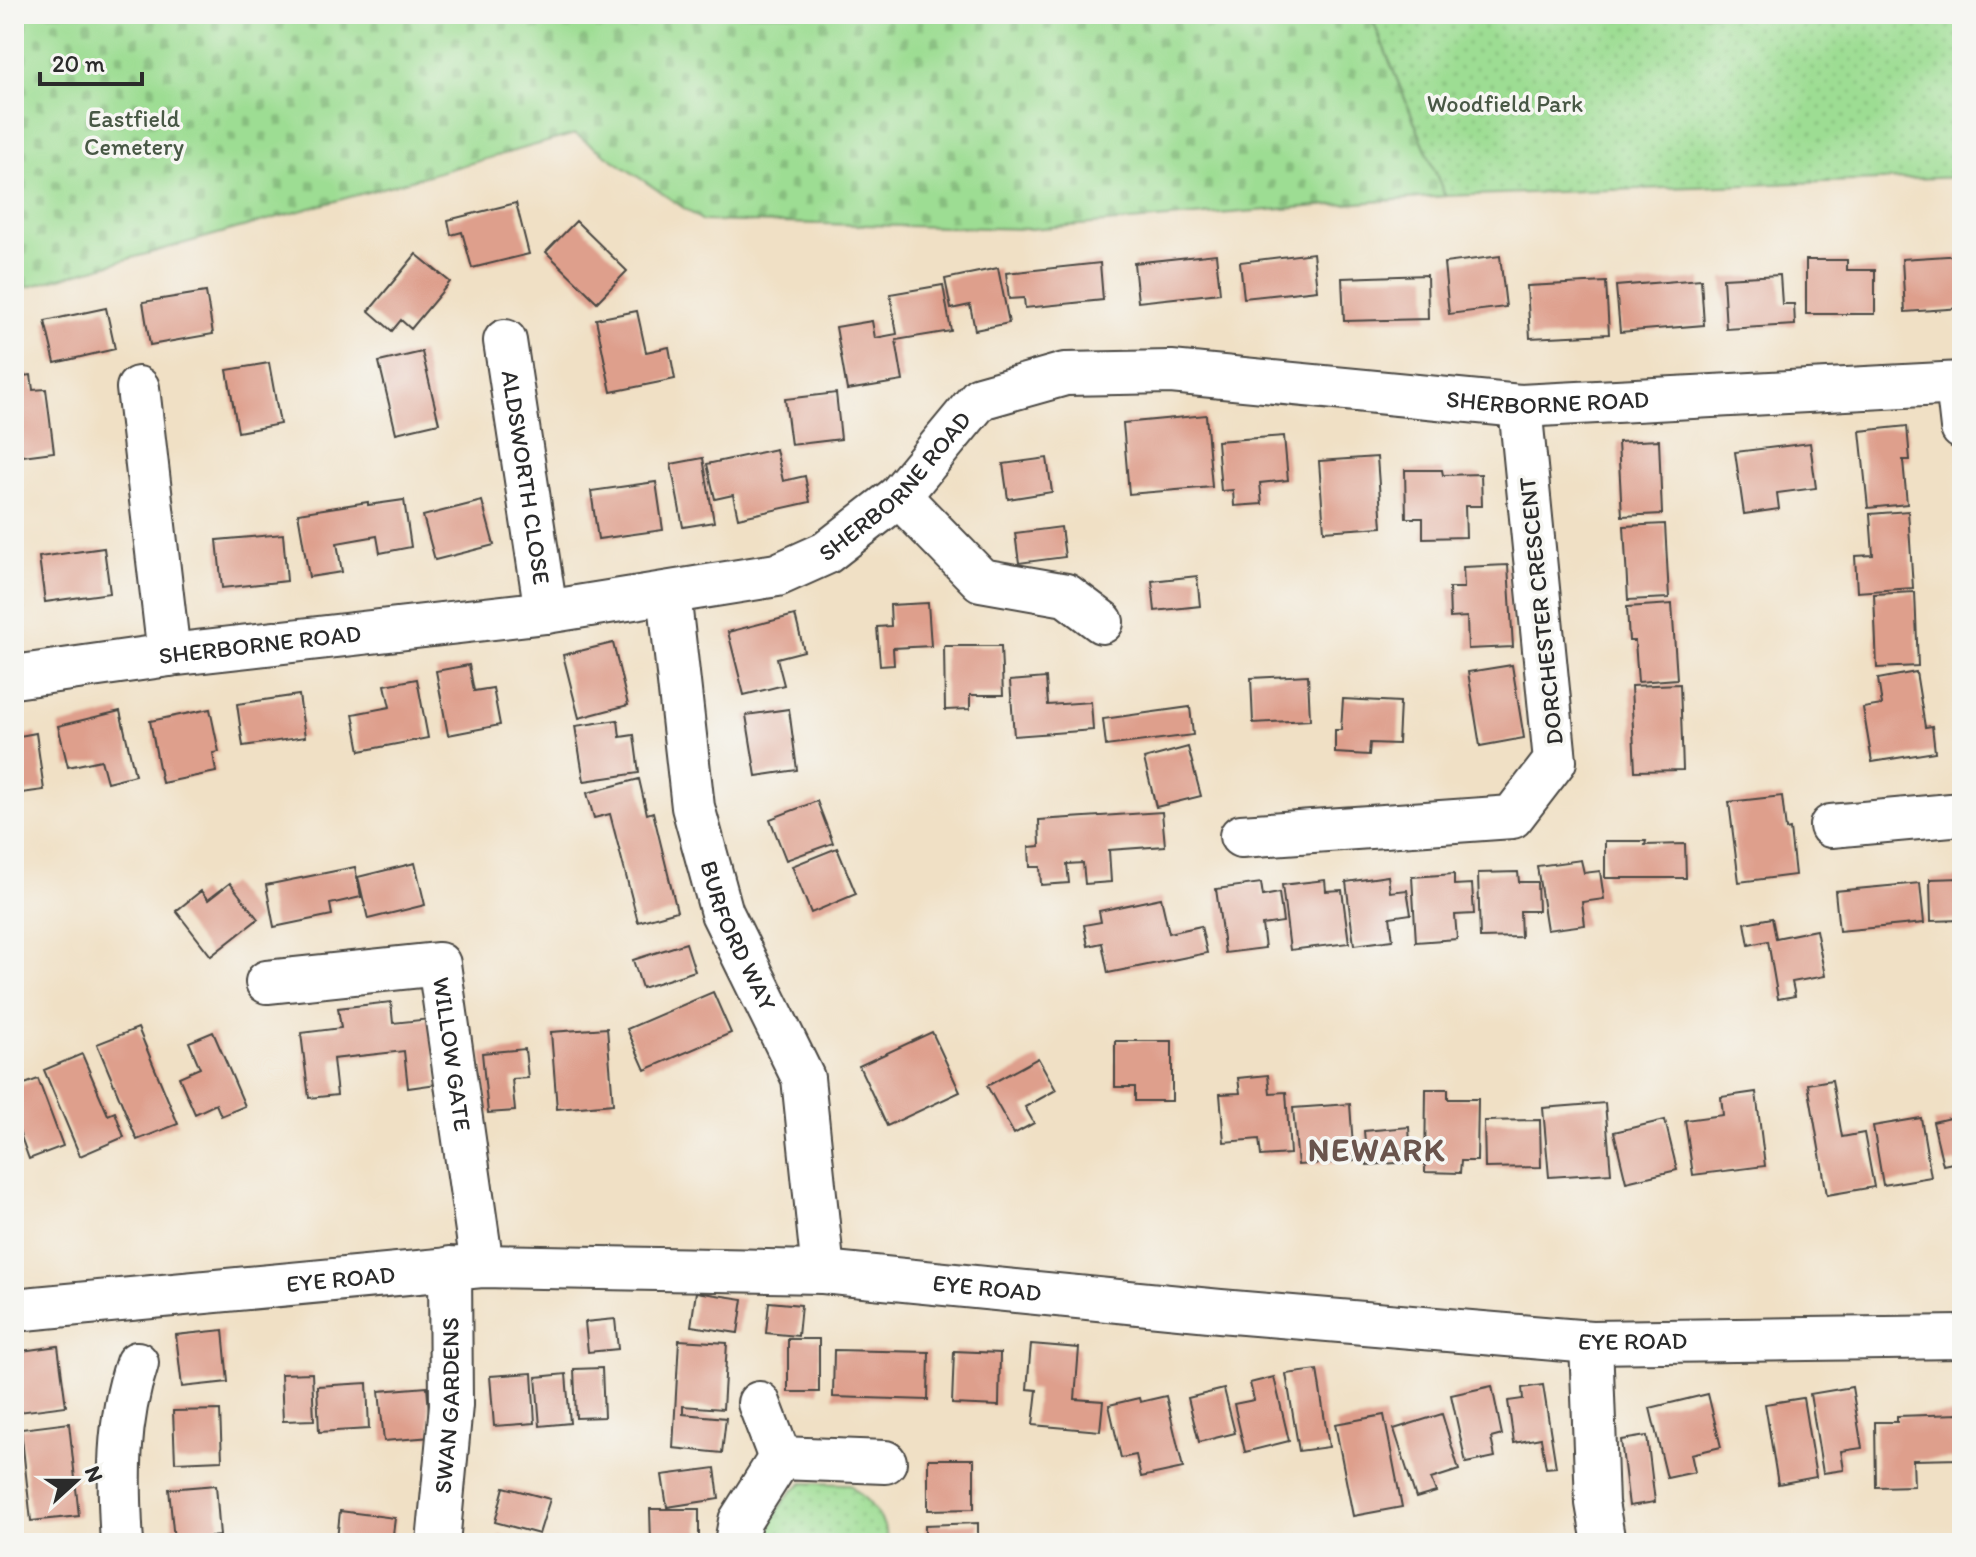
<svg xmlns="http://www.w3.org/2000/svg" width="1976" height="1557" font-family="Itim,sans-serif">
<defs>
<pattern id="grass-dots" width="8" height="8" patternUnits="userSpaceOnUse" patternTransform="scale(2)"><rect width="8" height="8" fill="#9ddd93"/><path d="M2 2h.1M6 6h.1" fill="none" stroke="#87be7f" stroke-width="1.8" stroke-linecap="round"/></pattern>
<pattern id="cemetery-stones" width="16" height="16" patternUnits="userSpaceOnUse" patternTransform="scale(2)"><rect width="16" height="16" fill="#9ddd93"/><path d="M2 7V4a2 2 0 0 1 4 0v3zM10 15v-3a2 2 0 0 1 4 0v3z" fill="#87be7f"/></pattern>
</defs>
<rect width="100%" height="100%" fill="#f6f6f2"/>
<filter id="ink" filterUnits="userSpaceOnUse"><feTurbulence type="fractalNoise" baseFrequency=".0125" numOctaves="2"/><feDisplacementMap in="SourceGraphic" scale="16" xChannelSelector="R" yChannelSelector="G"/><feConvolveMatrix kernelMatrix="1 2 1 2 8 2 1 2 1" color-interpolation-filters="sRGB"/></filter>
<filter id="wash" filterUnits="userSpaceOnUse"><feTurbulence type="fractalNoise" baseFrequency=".006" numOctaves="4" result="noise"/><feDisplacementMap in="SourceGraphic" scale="32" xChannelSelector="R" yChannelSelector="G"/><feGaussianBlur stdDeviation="1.8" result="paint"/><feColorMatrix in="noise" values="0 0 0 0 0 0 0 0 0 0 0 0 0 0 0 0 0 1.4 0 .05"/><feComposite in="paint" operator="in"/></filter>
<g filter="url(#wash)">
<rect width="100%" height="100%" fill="#f0e0c5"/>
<path fill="url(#grass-dots)" stroke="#64845f" stroke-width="2" d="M1370 14H1962V177L1445 196Z
M802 1483 849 1484C865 1497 889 1521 887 1543H765C769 1522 784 1495 802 1483Z"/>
<path fill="url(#cemetery-stones)" stroke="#64845f" stroke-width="2" d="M14 14H1370L1445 196 1029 229 703 221 575 134 14 291Z"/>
<g id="blocks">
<path fill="#de9f8c" d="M516 203 529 254 472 268 462 232 451 235 448 220Z
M576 221 627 271 597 302 546 252Z
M1313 253 1317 290 1244 298 1240 262Z
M416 254 450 282 411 329 401 320 392 331 369 311Z
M1216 254 1220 293 1138 302 1134 263Z
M1962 255V308L1905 312 1902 259Z
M1500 256 1506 307 1449 314 1444 263Z
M1806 260H1847V270H1875V314H1806Z
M1100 263 1103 300 1025 308 1024 298 1009 299 1006 273Z
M998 268 1009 323 975 330 970 305 951 309 945 279Z
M1427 275 1428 319 1344 321 1342 278Z
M1780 275 1782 304H1794L1795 325 1726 329 1723 278Z
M1701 279 1704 325 1620 332 1616 286Z
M1606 282 1609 334 1530 338 1527 286Z
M943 285 951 331 896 340 903 381 847 390 836 327 872 321 875 338 897 334 890 294Z
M206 292 213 334 150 345 143 302Z
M106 308 115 349 55 363 45 321Z
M637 311 646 352 669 347 675 379 611 392 596 319Z
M422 352 439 423 396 433 379 362Z
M269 363 280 424 238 432 227 370Z
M31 375 33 390 46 389 54 452 14 457V377Z
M836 393 841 439 791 445 785 399Z
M1206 415 1212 487 1129 494 1123 423Z
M1907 426 1910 460H1903L1907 504 1868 508 1860 431Z
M1284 436 1288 480 1260 483 1262 504 1234 506 1233 490 1221 491 1217 441Z
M1659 440 1662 514 1622 516 1618 442Z
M1810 443 1816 488 1777 493 1779 509 1744 514 1735 452Z
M776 449 783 481 805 476 810 502 738 518 733 495 715 499 707 464Z
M1377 457 1382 527 1324 531 1319 461Z
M703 458 714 522 683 527 671 464Z
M1047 458 1052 492 1008 499 1003 464Z
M1405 470H1442L1443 475 1481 474 1482 506H1465L1466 537 1423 538V518H1406Z
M656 482 663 530 598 539 591 491Z
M404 500 411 547 380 553 377 536 337 543 342 572 309 577 298 513 368 502V505Z
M482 501 494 545 435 560 423 516Z
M1908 511 1913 588 1857 592 1855 556 1873 555 1870 514Z
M1665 524 1669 598 1628 600 1624 526Z
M1061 527 1065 557 1019 563 1015 533Z
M283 534 287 581 222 588 217 540Z
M104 548 110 593 45 602 39 557Z
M1508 565 1513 647 1468 649 1467 617 1450 618 1449 588H1464L1463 567Z
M14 571 23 607 14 609Z
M1197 576 1200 606 1155 611 1152 581Z
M1915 592 1918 666 1877 668 1874 594Z
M928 603 931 646 893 648 894 665 880 666 877 627 891 626 890 605Z
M1672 604 1677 679 1638 682 1635 641H1629L1627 607Z
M795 615 804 651 777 658 784 685 744 695 728 632Z
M613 643 628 705 579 718 563 655Z
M944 646H1001L1003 695H970V709L945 710Z
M469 665 474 691 493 688 500 725 448 735 436 671Z
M1512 665 1524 738 1480 746 1468 672Z
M1916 672 1925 727 1932 726 1935 752 1872 762 1863 708 1882 705 1878 679Z
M1308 675 1310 720 1253 723 1251 678Z
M1046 678 1048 705 1091 702 1093 730 1014 736 1010 681Z
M417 679 428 738 360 751 353 714 390 707 385 685Z
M1680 684 1683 770 1635 771 1631 686Z
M299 695 305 737 243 746 237 704Z
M1343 699 1400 702 1398 744 1370 743 1369 755 1335 753V730H1341Z
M1190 707 1193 735 1106 746 1103 719Z
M210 709 219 752 213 753 216 772 162 783 150 721Z
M789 709 797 770 756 776 746 715Z
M120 711 135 775 107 782 101 760 68 767 58 726Z
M618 720 620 737 634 735 639 773 584 781 575 726Z
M36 733 44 790 14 794V737Z
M1188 747 1201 796 1156 807 1144 759Z
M639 779 647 814 653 812 677 911 638 922 610 814 594 818 587 793Z
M1782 796 1786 830 1790 829 1795 875 1739 882 1729 802Z
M817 801 833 843 786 860 770 819Z
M1162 812 1165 846 1109 850 1111 882 1085 884 1083 863 1067 864 1069 883 1041 885 1040 867H1030L1029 847 1040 846 1039 820Z
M1605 841H1646L1645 845 1685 844 1686 878H1605Z
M837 848 856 894 811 913 792 866Z
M1581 860 1584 873 1600 871 1604 899 1582 902 1585 925 1547 930 1537 866Z
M415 863 425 905 368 919 358 877Z
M355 867 361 897 330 904 332 915 274 927 266 885Z
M1518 872 1519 882H1537L1538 911H1520L1521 937 1480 938 1478 873Z
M1454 874V885L1472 884 1474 914 1455 915 1457 939 1416 942 1412 877Z
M1388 876 1390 892 1407 890 1411 914 1390 917 1393 940 1354 945 1346 882Z
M1962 878V920L1931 921 1930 879Z
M1325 880 1326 891 1342 890 1349 943 1290 950 1282 885Z
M230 883 258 919 211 956 176 911 201 891 208 900Z
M1261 883 1263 896 1279 893 1283 922 1262 925 1265 948 1225 953 1216 889Z
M1920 883 1924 923 1839 931 1835 891Z
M1161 898 1169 933 1201 926 1207 953 1108 973 1102 943 1088 946 1084 925 1101 922 1099 911Z
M1772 918 1776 938 1816 930 1825 976 1792 982 1795 996 1778 999 1768 941 1749 945 1745 923Z
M686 943 695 971 642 988 633 960Z
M713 992 731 1033 645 1070 627 1029Z
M391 1002 393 1023 430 1019 437 1084 408 1088 404 1051 333 1059 337 1095 309 1098 301 1033 341 1028 338 1008Z
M138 1028 178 1124 137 1140 97 1044Z
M607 1028 613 1104 557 1109 551 1032Z
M213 1032 245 1106 221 1116 216 1104 195 1114 179 1077 200 1068 189 1042Z
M932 1032 960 1092 887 1126 859 1066Z
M1115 1041H1172V1101H1135V1087H1115Z
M525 1049 528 1078 512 1079 515 1111 488 1113 482 1053Z
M82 1054 108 1115 115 1112 124 1137 80 1156 44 1070Z
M1038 1058 1056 1090 1025 1107 1034 1123 1014 1134 987 1086Z
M1268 1075 1270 1093 1286 1092 1290 1154 1261 1156 1259 1139 1224 1142 1220 1094 1240 1093 1238 1078Z
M38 1079 63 1146 29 1159 14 1117V1088Z
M1832 1080 1842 1137 1864 1133 1874 1187 1827 1195 1808 1084Z
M1426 1089H1448V1099H1478L1477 1161H1461L1460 1173 1425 1172Z
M1756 1092 1765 1166 1693 1175 1685 1120 1723 1115 1721 1097Z
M1605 1103 1611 1173 1549 1177 1543 1108Z
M1350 1104 1354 1161 1298 1165 1293 1108Z
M1962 1115V1161L1943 1165 1933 1122Z
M1921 1118 1931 1177 1883 1185 1873 1126Z
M1540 1120 1541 1167 1485 1168 1484 1121Z
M1665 1120 1677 1170 1626 1182 1614 1132Z
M1409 1127 1411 1162 1367 1165 1364 1131Z
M696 1292 743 1299 738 1333 691 1326Z
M769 1302 801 1305 798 1336 766 1333Z
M615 1319 618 1349 588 1352 585 1322Z
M223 1330 228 1382 182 1387 176 1335Z
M788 1339H819V1392H788Z
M679 1340 727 1343 723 1409 683 1406V1414L726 1418 722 1453 673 1448Z
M1031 1344 1079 1348 1075 1399 1103 1401 1100 1431 1033 1425 1037 1390 1027 1389Z
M58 1346 66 1406 19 1412 14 1352Z
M834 1350 929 1352 928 1400 833 1397Z
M954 1351 1000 1353 999 1406 952 1404Z
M602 1368 604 1417 576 1418 574 1369Z
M1317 1370 1329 1447 1299 1451 1286 1374Z
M312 1373 314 1420 283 1421 281 1374Z
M532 1373 535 1423 494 1426 490 1376Z
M566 1374 570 1423 540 1426 536 1377Z
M1274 1377 1289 1441 1245 1452 1234 1404 1254 1400 1250 1383Z
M367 1383 369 1429 319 1432 317 1386Z
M1543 1385 1556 1467 1546 1468 1541 1438 1514 1443 1508 1401 1523 1399 1522 1388Z
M1492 1386 1502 1435 1491 1438 1495 1457 1466 1463 1451 1395Z
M427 1387 431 1437 384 1441 379 1391Z
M1852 1387 1862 1448 1841 1451 1844 1470 1823 1473 1810 1394Z
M1224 1389 1235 1433 1199 1442 1188 1398Z
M1708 1394 1721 1447 1691 1454 1695 1472 1667 1478 1650 1408Z
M1166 1396 1183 1468 1141 1477 1136 1455 1121 1458 1109 1405 1139 1398 1140 1402Z
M1803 1398 1816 1477 1778 1484 1765 1404Z
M220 1410 222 1460 175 1462 173 1411Z
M1442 1414 1459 1470 1431 1479 1436 1492 1416 1498 1394 1429Z
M1960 1414 1961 1459 1913 1460 1914 1486 1876 1487 1875 1422H1897V1416Z
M1384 1415 1402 1507 1353 1516 1335 1424Z
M69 1423 79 1516 31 1521 21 1429Z
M1647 1436 1655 1502 1629 1506 1621 1440Z
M928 1459H974V1509L928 1510Z
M715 1468 719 1499 667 1507 662 1475Z
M216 1485 220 1536 174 1540 169 1489Z
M504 1487 550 1499 539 1534 495 1522Z
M650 1509H699V1538H688V1543H651Z
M340 1511 395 1518 392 1543 337 1540Z
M978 1523V1543H925V1525Z
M500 1535 523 1542V1543H498Z"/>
</g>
</g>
<g filter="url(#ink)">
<use href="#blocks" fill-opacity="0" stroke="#494642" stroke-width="2"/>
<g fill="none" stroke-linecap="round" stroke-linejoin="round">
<g stroke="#494642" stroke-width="46">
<g id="minor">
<path id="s1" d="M505 341 546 612"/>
<path d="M1957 384 1962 428"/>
<path d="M138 388 169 655"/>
<path d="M899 496 981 580 1066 595 1102 622"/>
<path id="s2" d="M669 593 693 807 722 913 803 1078 823 1272"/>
<path id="s3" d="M14 677 169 655 546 612 777 575 826 553 899 496 980 398 1065 374 1171 372 1520 406 1962 383"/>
<path d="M1831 826 1962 814"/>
<path d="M1241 836 1512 817 1555 761 1520 406"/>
<path id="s4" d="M267 982 439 964 482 1266"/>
<path id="s5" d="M14 1310 482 1266 823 1272 1220 1311 1591 1342 1962 1337"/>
<path d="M1591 1342 1597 1503 1604 1543"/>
<path d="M759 1403 780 1458"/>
<path d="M122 1543C118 1481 117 1422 137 1363"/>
<path id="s6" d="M438 1543 451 1405 450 1268"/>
<path d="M736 1543 740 1521 780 1458 885 1462"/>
</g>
</g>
<use href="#minor" stroke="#fff" stroke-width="42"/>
</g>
</g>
<g text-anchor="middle" stroke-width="7" stroke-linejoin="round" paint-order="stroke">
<g font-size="24" fill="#485845" stroke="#f6f6f2">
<text x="1505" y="112">Woodfield Park</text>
<text x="134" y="127">Eastfield<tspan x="134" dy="28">Cemetery</tspan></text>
</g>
<g font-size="24" fill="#2b2b2b" stroke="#f6f6f2">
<text dy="8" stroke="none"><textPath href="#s3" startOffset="1616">SHERBORNE ROAD</textPath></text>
<text dy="8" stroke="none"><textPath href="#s1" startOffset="138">ALDSWORTH CLOSE</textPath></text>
<text dy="8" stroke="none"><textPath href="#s3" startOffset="920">SHERBORNE ROAD</textPath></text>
<text transform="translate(1541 611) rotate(-96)" y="8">DORCHESTER CRESCENT</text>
<text dy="8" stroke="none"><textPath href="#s3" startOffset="248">SHERBORNE ROAD</textPath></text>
<text dy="8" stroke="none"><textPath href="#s2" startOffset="352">BURFORD WAY</textPath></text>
<text dy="8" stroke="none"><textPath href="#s4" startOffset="264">WILLOW GATE</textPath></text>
<text dy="8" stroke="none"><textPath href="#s5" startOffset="328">EYE ROAD</textPath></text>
<text dy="8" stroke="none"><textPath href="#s5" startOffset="976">EYE ROAD</textPath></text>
<text dy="8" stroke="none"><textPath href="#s5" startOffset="1624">EYE ROAD</textPath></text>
<text dy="8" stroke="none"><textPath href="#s6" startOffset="138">SWAN GARDENS</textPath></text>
</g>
<g font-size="32" font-weight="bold" letter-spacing="2" fill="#6a544d" stroke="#f6f6f2">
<text x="1377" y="1161">NEWARK</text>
</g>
</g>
<rect width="1976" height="1557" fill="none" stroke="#f6f6f2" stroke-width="48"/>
<g transform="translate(76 1481) rotate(69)" stroke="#f6f6f2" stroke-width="6" paint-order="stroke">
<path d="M0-6L14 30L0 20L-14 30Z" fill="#2b2b2b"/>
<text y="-12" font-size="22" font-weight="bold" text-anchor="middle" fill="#2b2b2b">N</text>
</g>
<path d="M40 72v12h102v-12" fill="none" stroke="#2b2b2b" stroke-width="4"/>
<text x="52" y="72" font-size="24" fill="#2b2b2b" stroke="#f6f6f2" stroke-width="6" paint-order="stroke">20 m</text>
</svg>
